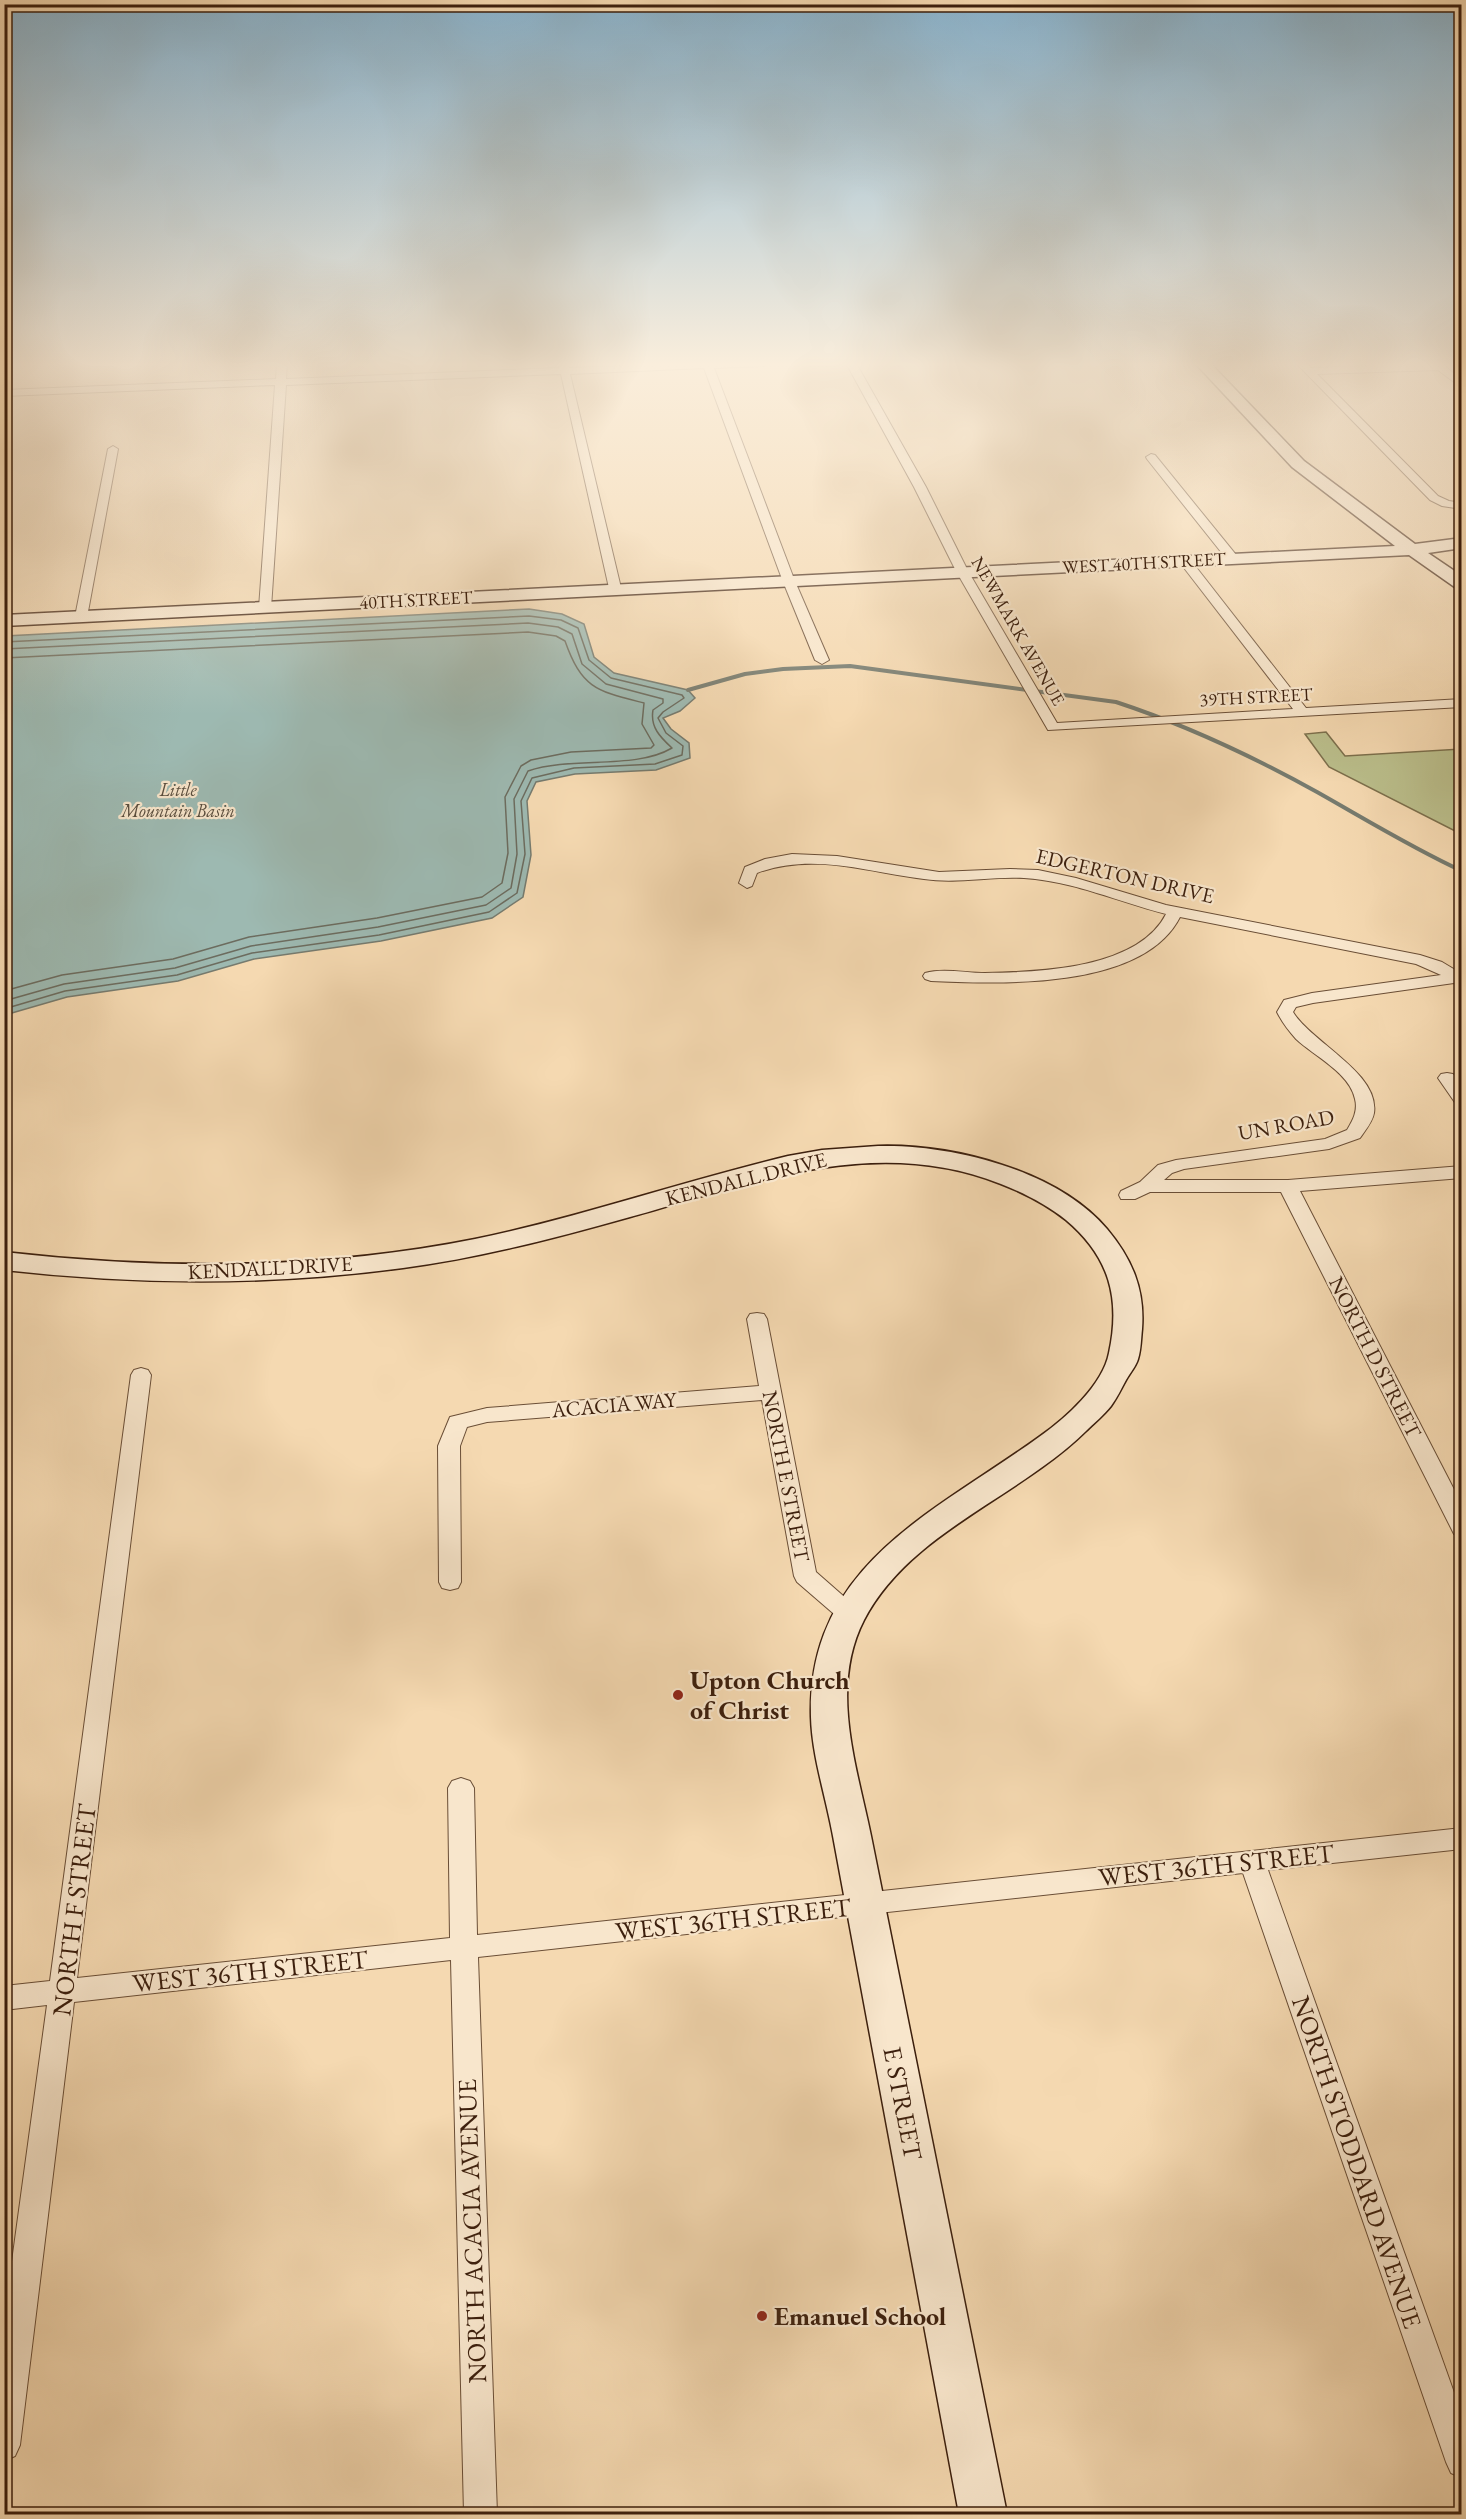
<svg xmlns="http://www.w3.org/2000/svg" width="1466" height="2519" font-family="'EB Garamond',serif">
<rect width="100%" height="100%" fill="#f5d9b1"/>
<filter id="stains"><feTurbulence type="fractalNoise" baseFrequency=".00333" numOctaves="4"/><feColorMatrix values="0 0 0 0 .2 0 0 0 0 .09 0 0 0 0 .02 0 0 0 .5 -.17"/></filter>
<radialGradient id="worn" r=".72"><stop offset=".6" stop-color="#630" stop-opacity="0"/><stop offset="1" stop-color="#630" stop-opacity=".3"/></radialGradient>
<path fill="#bbbf8c" stroke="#7c6f4c" stroke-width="1.5" d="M1326 732 1345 756 1461 749V834L1329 767 1305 734Z"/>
<path fill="#9db9b1" stroke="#767b6f" stroke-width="1.5" d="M529 609 562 614 584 624 594 657 614 673 688 690 695 698 680 711 663 718 671 729 689 743 690 758 656 770 575 774 536 782 527 801 531 855 523 897 492 918 381 941 254 959 178 981 67 997 5 1015V636Z"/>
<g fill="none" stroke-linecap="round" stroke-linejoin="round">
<path stroke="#6c6c5f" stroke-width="1.5" d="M4 642 529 616 561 620 578 628 589 660 611 678 682 695 684 698 663 712 658 718 666 733 683 746 682 755 655 764 574 768 532 778 521 801 525 854 517 893 489 912 379 935 252 953 177 975 65 991 4 1009
M4 649 528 623 558 627 572 634 582 664 606 684 663 699V703L653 710C650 727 660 737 672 748 635 770 572 756 528 771L514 799 517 854 511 888 486 905 378 927 251 946 175 968 64 984 4 1001
M4 658 528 632 556 636 565 641C582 689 597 691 644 703L642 724 654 745 651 748 571 752 531 760 521 766 505 797 508 853 502 883 482 897 377 918 249 937 173 959 62 975 4 991"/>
<path stroke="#767b6f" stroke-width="4" d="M688 690 745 674 783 669 850 666 1116 702C1186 725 1252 756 1317 792 1365 819 1412 848 1462 871"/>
<g stroke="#6a4e36" stroke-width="2">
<path id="street" d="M277 363H287L286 379 559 368 558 363H568L569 368 696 363H769L764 366 714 368 794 579 829 660 822 664 815 660 782 579 704 368 570 374 621 588 615 592 609 588 561 374 286 385 271 608 265 612 259 608 275 385 4 396V390L276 379Z
M846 363H856L926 487 968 571 1057 723 1293 709 1181 564 1179 561 1185 557 1189 558 1306 708 1462 699V707L1048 730 956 571 914 487Z
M1296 363H1306L1311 368 1441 363 1462 380V388L1438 370 1317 374 1438 496 1449 501 1462 503V509L1442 506 1430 500Z
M113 446 118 449 87 617 81 621 75 617 108 449Z
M1151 454 1155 455 1237 556V562H1229L1147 459 1146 457Z
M792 854 837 856 939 872 1010 869 1038 870 1076 878 1166 905 1420 955 1442 962 1462 974V986L1454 983 1313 1003 1296 1007 1293 1012C1312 1043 1380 1073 1374 1113 1373 1121 1365 1131 1360 1138L1329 1149 1184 1169 1172 1173 1164 1180H1288L1462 1166V1178L1300 1191 1462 1505V1536L1454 1534 1451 1528 1281 1192H1150L1135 1199H1121L1119 1195 1121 1191 1140 1182 1158 1165 1176 1160 1325 1139 1347 1130C1353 1120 1358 1111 1355 1099 1350 1073 1314 1056 1296 1039 1288 1030 1282 1022 1277 1012L1284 1000 1312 993 1441 975 1416 964 1180 917C1143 990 1001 984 931 981L925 979 923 976 925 973C943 968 966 973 985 973 1040 972 1138 969 1166 914 1119 902 1073 881 1024 878 991 876 957 884 924 879 868 872 812 852 757 873L752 886 747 888 739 883 745 867 765 859Z
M1447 1073 1453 1074 1462 1086V1105L1456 1104 1438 1078 1441 1074Z
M757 1313 764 1314 767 1319 816 1572 857 1608 861 1614 857 1620 849 1623 841 1620 797 1582 794 1576 762 1400 487 1422 467 1427 460 1446 461 1582 458 1588 450 1590 442 1588 439 1582 438 1446 450 1417 487 1408 759 1386 747 1319 750 1314Z
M141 1368 148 1370 151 1375 77 1978 450 1938 448 1788 452 1781 461 1778 470 1781 474 1788 477 1935 1462 1828V1849L1268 1870 1462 2415V2478L1451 2473 1446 2462 1243 1873 478 1957 497 2514H464L451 1960 74 2002 20 2445 15 2456 4 2461V2320L47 2005 4 2010V1986L50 1981 131 1375 134 1370Z"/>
</g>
<g stroke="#3c1f0d" stroke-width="3">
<path id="secondary" d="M1195 363H1210L1304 461 1415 544 1462 538V548L1428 553 1462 576V589L1456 588 1409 555 4 626V615L1395 546 1292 467Z
M878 1146C952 1144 1057 1170 1107 1229 1132 1259 1145 1289 1142 1329 1141 1338 1141 1350 1138 1359 1136 1366 1130 1373 1126 1380 1121 1389 1117 1398 1111 1406 1104 1415 1094 1423 1086 1431 1018 1498 910 1532 864 1620 829 1688 857 1767 871 1836L1007 2514H959L833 1836C826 1797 812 1756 811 1717 807 1565 934 1513 1039 1437 1065 1419 1103 1385 1109 1353 1121 1298 1109 1256 1066 1220 1047 1205 1024 1193 1001 1184 876 1134 752 1183 630 1217 555 1238 480 1258 403 1268 270 1286 138 1285 4 1270V1252C162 1270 319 1270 475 1239 581 1217 683 1181 788 1156L822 1150Z"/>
</g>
<use href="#street" fill="#f8e6cc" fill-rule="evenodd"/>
<use href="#secondary" fill="#f8e6cc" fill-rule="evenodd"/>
</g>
<linearGradient id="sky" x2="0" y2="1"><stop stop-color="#8ab6d2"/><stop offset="0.51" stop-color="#faeedc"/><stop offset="1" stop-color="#faeedc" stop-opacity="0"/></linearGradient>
<rect width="1466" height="715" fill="url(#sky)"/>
<g fill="#8f2418" stroke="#f8e6cc" stroke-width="2">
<circle cx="678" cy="1695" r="6"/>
<circle cx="762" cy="2316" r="6"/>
</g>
<g text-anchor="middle" stroke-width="4.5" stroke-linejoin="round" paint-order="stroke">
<g font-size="18" fill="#3c1f0d" stroke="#f8e6cc">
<text transform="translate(1144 563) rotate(-3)" y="6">WEST 40TH STREET</text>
<text transform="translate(416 600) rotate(-3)" y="6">40TH STREET</text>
<text transform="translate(1018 631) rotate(60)" y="6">NEWMARK AVENUE</text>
<text transform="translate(1256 697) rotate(-3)" y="6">39TH STREET</text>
</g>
<g font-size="18" font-style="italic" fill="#594d3e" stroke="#f8e6cc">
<text x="178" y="796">Little<tspan x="178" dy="21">Mountain Basin</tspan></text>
</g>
<g font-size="21" fill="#3c1f0d" stroke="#f8e6cc">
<text transform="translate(1125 876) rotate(13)" y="7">EDGERTON DRIVE</text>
<text transform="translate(1286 1125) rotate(-10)" y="7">UN ROAD</text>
<text transform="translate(746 1179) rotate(-14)" y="7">KENDALL DRIVE</text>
<text transform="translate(270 1268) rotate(-3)" y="7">KENDALL DRIVE</text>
<text transform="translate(1375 1357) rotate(63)" y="7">NORTH D STREET</text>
<text transform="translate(614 1405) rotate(-5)" y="7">ACACIA WAY</text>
<text transform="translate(786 1476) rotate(79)" y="7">NORTH E STREET</text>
</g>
<g font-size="26" font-weight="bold" fill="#3c1f0d" stroke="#f8e6cc" text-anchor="start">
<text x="690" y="1689">Upton Church<tspan x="690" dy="30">of Christ</tspan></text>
<text x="774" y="2325">Emanuel School</text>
</g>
<g font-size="26" fill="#3c1f0d" stroke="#f8e6cc">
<text transform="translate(1216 1865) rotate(-6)" y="9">WEST 36TH STREET</text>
<text transform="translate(74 1910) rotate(-83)" y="9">NORTH F STREET</text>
<text transform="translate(733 1919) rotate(-6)" y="9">WEST 36TH STREET</text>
<text transform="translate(250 1971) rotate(-6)" y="9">WEST 36TH STREET</text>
<text transform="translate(903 2103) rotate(79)" y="9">E STREET</text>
<text transform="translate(1357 2162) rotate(71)" y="9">NORTH STODDARD AVENUE</text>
<text transform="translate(472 2231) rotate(-92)" y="9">NORTH ACACIA AVENUE</text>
</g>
</g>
<rect width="1466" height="2519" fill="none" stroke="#f5d9b1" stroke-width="24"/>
<rect x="6" y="6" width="1454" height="2507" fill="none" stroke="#3c1f0d" stroke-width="3"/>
<rect x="12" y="12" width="1442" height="2495" fill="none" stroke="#3c1f0d" stroke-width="1.5"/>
<rect width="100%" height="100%" filter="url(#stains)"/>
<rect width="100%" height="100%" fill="url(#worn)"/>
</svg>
